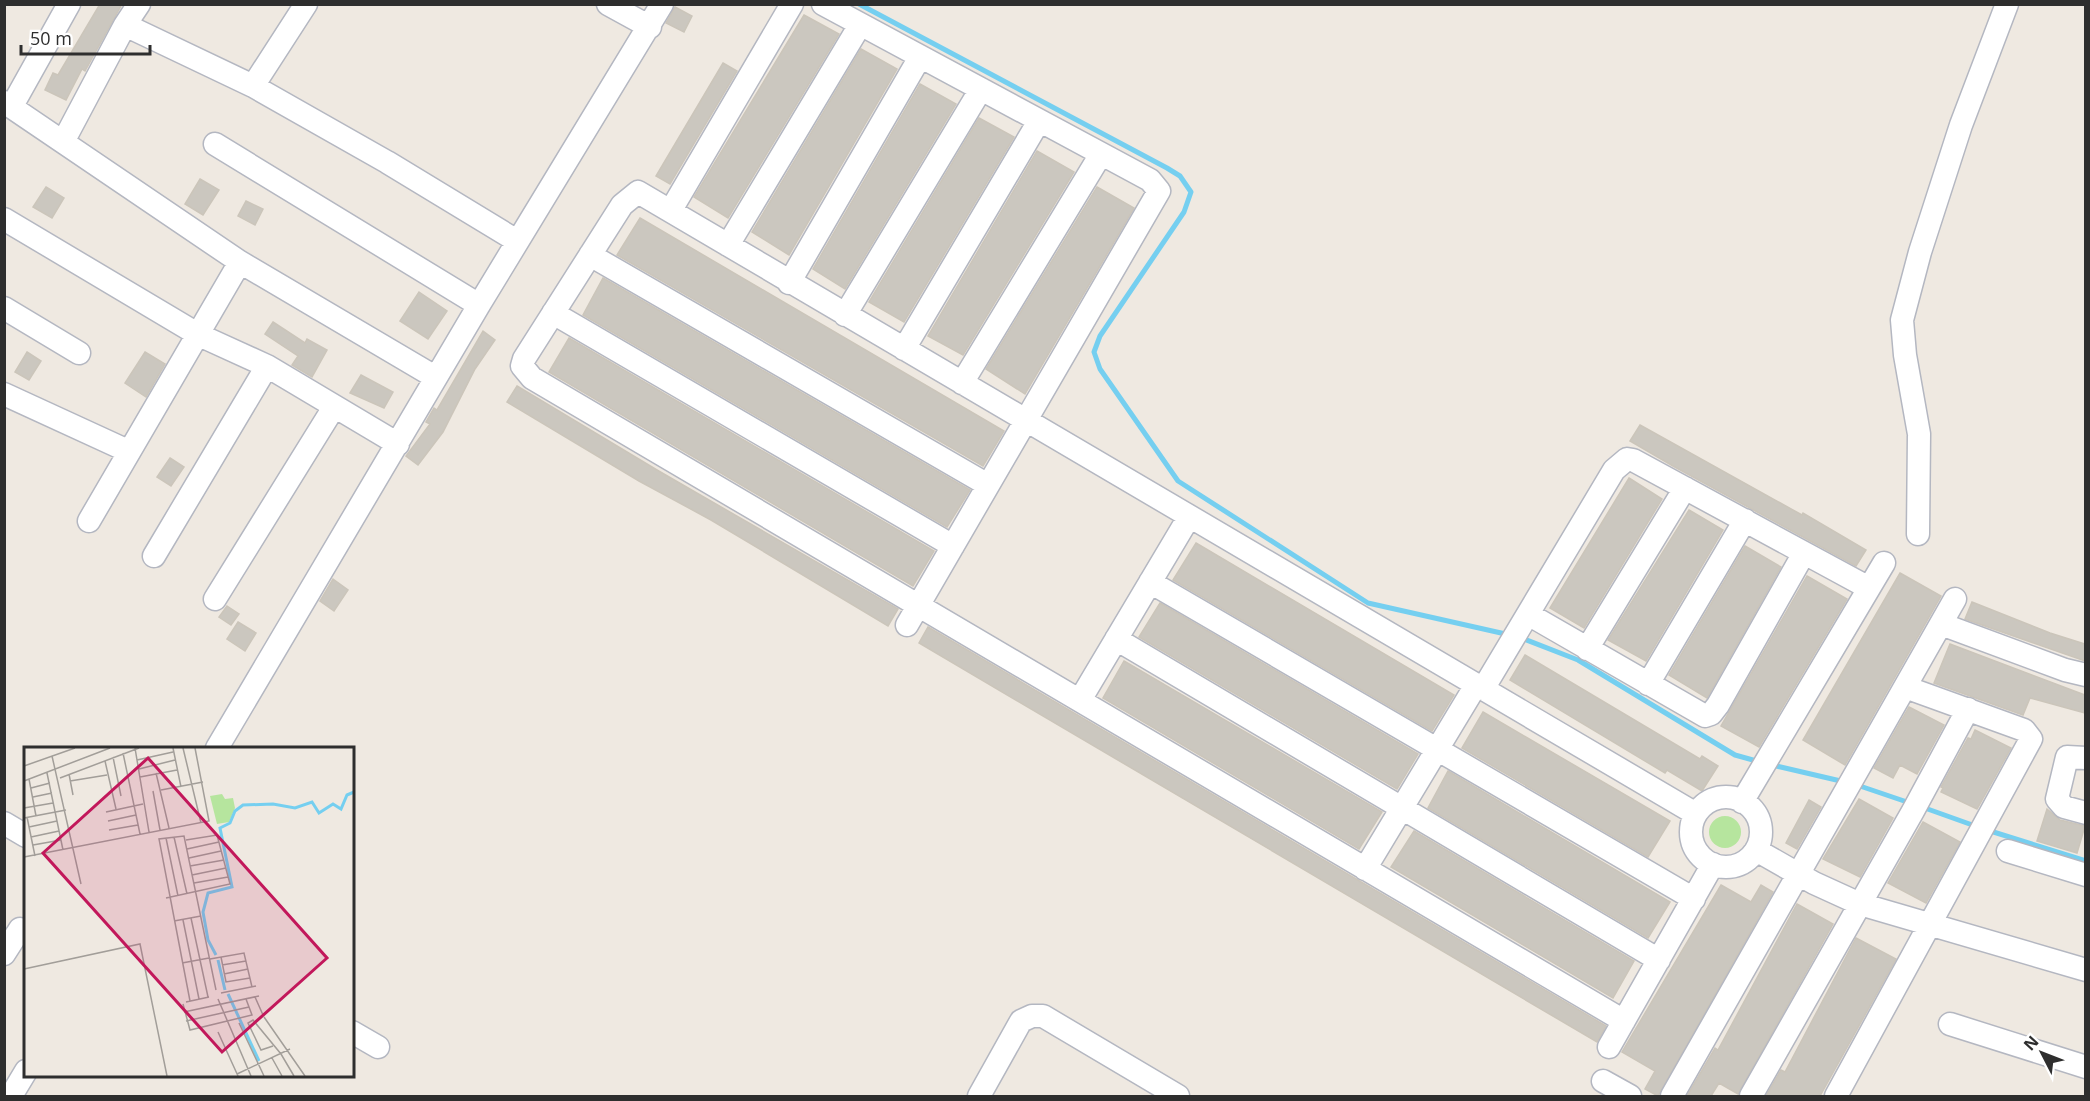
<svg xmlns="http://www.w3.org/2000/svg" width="2090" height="1101" font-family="'Open Sans',sans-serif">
<rect width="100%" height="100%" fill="#efe9e1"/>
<path fill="#b6e59e" d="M1709 832a16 16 0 1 1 32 0a16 16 0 1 1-32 0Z"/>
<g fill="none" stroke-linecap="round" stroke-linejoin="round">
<path stroke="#75cff0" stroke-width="5" d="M859 4 1167 168 1180 176 1191 192 1184 212 1100 336 1094 352 1100 369 1178 481 1368 603 1510 635
M1519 637 1578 660 1735 755 1760 762
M1772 765 1845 782
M1857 785 1910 803
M1922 807 1978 827
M1987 830 2086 861"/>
</g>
<path fill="#cbc7bf" stroke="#cbc5ba" stroke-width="1.5" d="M100 4H122L85 71 82 69 66 100 45 90 53 73 58 75Z
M675 7 692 16 684 32 666 23Z
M804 15 839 34 728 218 694 197Z
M861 49 897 69 789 255 752 232Z
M723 63 737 71 670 184 656 176Z
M920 84 956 104 845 289 813 269Z
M979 118 1014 137 904 322 869 302Z
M1037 151 1074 172 963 355 928 336Z
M200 179 219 190 203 215 185 204Z
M46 187 64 198 52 218 33 207Z
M1097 187 1134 208 1025 394 986 369Z
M246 201 263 209 255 225 238 216Z
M640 218 1004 431 983 466 617 255Z
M603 278 970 490 947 527 583 315Z
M419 292 447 311 428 339 400 321Z
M273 322 305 343 307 339 327 350 312 377 292 365 298 356 265 334Z
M483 331 495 340 475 369 443 432 418 465 406 456 430 424 426 422 434 408 437 410Z
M569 338 934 551 913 586 549 372Z
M27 352 41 361 29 380 15 372Z
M145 352 165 364 146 397 125 383Z
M361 375 393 392 384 408 350 393Z
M517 386 657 470 898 609 888 626 711 520 639 481 507 402Z
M1640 425 1802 515 1803 513 1866 550 1856 566 1673 466 1630 441Z
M170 458 184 467 171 486 157 477Z
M1629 478 1662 499 1584 628 1550 608Z
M1689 510 1723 530 1646 661 1608 640Z
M1196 543 1454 695 1432 731 1173 580Z
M1745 546 1781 567 1707 698 1669 675Z
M1900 573 1941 596 1845 765 1803 740Z
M1807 576 1847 599 1759 747 1721 726Z
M333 579 348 590 334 611 320 601Z
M1972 602 2050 633 2085 644V661L1965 619Z
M1160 603 1418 754 1397 789 1139 637Z
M227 606 239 614 231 625 219 617Z
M238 622 256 633 245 651 227 639Z
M928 627 1606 1026 1597 1042 919 643Z
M1950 644 2085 695V713L2030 698 2023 715 1934 683Z
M1525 655 1700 759 1702 756 1718 766 1702 791 1667 770 1665 773 1510 680Z
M1124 661 1382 812 1359 849 1103 698Z
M1909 707 1944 725 1917 774 1900 765 1893 778 1874 768Z
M1483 712 1670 821 1648 857 1462 748Z
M1975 730 2011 748 1977 809 1941 792 1943 788 1941 787 1968 738 1971 739Z
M1448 771 1670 902 1648 938 1428 808Z
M1859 799 1893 818 1860 877 1823 859Z
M1809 800 1821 807 1797 849 1786 843Z
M2047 809 2060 820 2085 826 2077 853 2037 841Z
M1923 822 1960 842 1926 903 1888 883Z
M1414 831 1634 961 1613 998 1391 867Z
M1721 885 1751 902 1761 885 1773 892 1658 1096 1645 1089 1655 1071 1622 1052Z
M1797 904 1833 924 1738 1094 1719 1083 1711 1096H1687L1715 1048 1718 1050Z
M1856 938 1896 959 1820 1096H1766L1781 1070 1785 1072Z"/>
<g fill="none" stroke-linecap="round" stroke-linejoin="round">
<g stroke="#b4b7c1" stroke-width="25">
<path id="minor" d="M608 4 650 27
M823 4 1150 180 1159 191 907 625
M125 25 253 86 387 162 517 241
M253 86 306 4
M4 102 240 262 435 377
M12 106 69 4
M63 142 125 25 139 4
M215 144 479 305
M671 210 792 4
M4 219 199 335 267 366 398 444
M728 245 860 25
M590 255 988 485
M789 283 920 57
M4 308 79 353
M553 313 953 546
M845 315 981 89
M904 349 1039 121
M962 383 1101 154
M4 394 128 451
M89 521 240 262
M1918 534 1919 434 1905 355 1902 320 1920 252 1961 125 2007 4
M154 556 267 366
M1150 582 1694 899
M215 599 334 407
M1528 614 1705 716 1711 714 1718 705 1804 553
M1941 624 2065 670 2086 675
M1116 639 1659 960
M1587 649 1685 488
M1648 684 1745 520
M1483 689 1614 470 1627 459 1633 460 1869 588
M1080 700 1189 517
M217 748 479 305 662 4
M2086 758 2067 757 2057 799 2064 807 2086 813
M1691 832a35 35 0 1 1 70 0a35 35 0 1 1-70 0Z
M1742 802 1884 563
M4 823 26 836
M1756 850 1814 883 1860 904 2086 970
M2008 851 2086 875
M1365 869 1476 685
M4 954 20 929
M1624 1021 532 378 522 366 524 359 622 205 638 192 1696 814
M1950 1024 2086 1067
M352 1032 378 1047
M1609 1047 1713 864
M1603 1081 1630 1096
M11 1096 26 1071
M979 1096 1021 1021 1032 1016H1043L1178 1096
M1672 1096 1955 599
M1751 1096 1913 811 1968 709
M1836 1096 2031 739 2024 730 1905 687"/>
</g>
<use href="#minor" stroke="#fff" stroke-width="22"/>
</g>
<g transform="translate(24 747)">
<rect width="330" height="330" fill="#efe9e1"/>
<path d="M198 47 201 52 209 51 211 61 205 75 193 77 186 49Z" fill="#b6e59e"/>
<path fill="none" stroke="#75cff0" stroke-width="3" d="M192 208 184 193 179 165 184 146 208 140 196 81 206 76 211 64 219 58 249 57 271 61 288 55 295 66 309 57 317 62 323 48 330 45M194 213 201 243M204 247 235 314"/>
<path fill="none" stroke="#a29e99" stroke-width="1.5" d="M111 1 125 85M149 1 157 40M159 1 177 76M99 6 116 87M28 9 57 137M89 10 97 49M113 13 149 5M81 14 92 62M0 19 51 1M115 22 151 13M23 26 39 103M132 26 145 81M45 27 49 48M116 30 153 23M36 31 115 1M5 32 12 69M0 34 86 1M46 34 83 28M7 41 26 36M137 43 179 35M129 44 136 83M9 50 28 46M0 61 29 56M82 65 119 57M3 70 11 109M0 71 42 63M84 74 112 68M5 80 33 74M85 83 114 78M7 90 35 84M150 90 163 147M142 91 154 149M9 98 37 93M163 102 195 95M0 110 185 74 171 1M165 111 197 104M166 119 200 113M168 128 202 121M170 136 204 130M142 151 206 137 193 88 162 93M167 171 184 250M159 173 175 252M150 174 177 169M197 210 202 235 226 231M186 212 220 206 228 240M158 216 185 211M198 218 222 214M0 222 116 197 143 329M200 227 224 222M197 246 232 239M231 250 239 268M194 252 227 329M166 254 135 92 160 89 192 243M162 255 185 250M159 257 166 283 228 268 222 252M160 265 235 249M240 270 281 329M162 274 225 260M215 276 240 329M194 285 214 329M249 299 237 303 224 276 229 273 257 307 270 329M248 311 258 329M213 327 266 302"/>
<path fill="#c2185b" fill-opacity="0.15" stroke="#c2185b" stroke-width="3" d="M124 11 303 211 198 305 19 106Z"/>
<rect width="330" height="330" fill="none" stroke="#2e2e2e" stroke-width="3"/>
</g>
<rect width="2090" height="1101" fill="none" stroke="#2e2e2e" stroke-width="12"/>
<g transform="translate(2042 1053) rotate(312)" stroke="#ffffff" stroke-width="4.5" paint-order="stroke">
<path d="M0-4.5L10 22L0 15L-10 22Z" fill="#2e2e2e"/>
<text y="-9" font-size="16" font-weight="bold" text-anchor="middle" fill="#2e2e2e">N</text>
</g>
<path d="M21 45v9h129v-9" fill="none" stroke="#2e2e2e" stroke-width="3"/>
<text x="30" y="45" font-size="18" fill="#2e2e2e" stroke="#ffffff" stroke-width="4.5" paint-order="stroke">50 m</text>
</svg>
